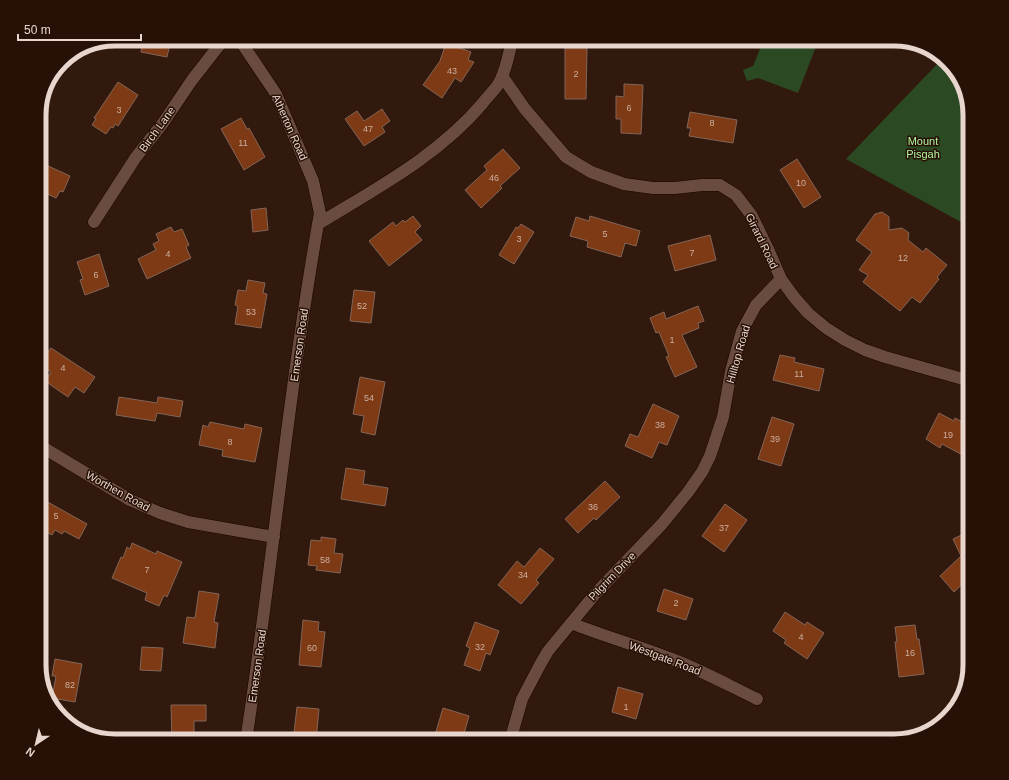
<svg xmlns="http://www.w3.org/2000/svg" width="1009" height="780" font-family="Helvetica,sans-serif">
<rect width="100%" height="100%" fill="#32190d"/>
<path fill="#2b4922" d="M764 39H803L817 44 798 93 758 78 747 81 743 70 753 66Z
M943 58 962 81 970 115V227L846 159Z"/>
<path fill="#7d3a14" stroke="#836557" d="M143 39H171L167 57 141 52Z
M446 43 471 52 468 60 474 62 461 82 455 78 442 98 423 85 440 61Z
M565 48H587L586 99H565Z
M118 82 138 95 118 126 115 124 113 128 111 127 106 134 92 125 96 119 94 118Z
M624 84 643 85 641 134 621 133V119H616V96L624 97Z
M382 109 390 121 382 127 385 132 364 146 345 119 357 111 364 121Z
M690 112 737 120 733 143 689 136 691 128H687Z
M241 118 247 129 249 128 265 157 244 170 221 129Z
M503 149 520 168 500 186 502 188 481 208 465 190 487 170 484 166Z
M797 159 821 197 804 208 780 170Z
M46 165 70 176 63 192 60 191 56 198 39 190V180Z
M266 208 268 230 253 232 251 210Z
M882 212 889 217V230L902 228 909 233 908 240 923 252 926 248 947 265 937 277 939 279 920 303 912 297 900 311 863 282 868 275 859 270 872 252 856 240 875 214Z
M413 216 421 226 415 232 422 240 389 266 369 241 393 222 396 226 403 220 405 222Z
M590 216 640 231 636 246 625 243 621 257 587 247 588 241 570 236 576 217 589 221Z
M521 224 534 232 514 264 499 255 516 227 518 228Z
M171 227 174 232 182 229 189 245 186 247 191 258 147 279 138 259 156 250 153 244 159 241 156 234Z
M710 235 716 260 675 271 668 246Z
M99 254 109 286 85 295 80 280 83 279 77 262Z
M248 280 265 283 263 293 267 294 261 328 235 324 238 306 235 305 238 290 246 291Z
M354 290 375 292 371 323 350 321Z
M698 306 704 321 698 323 699 328 682 335 697 367 675 377 666 357 669 356 659 332 656 333 650 318 664 312 666 319Z
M51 348 95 377 84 393 75 387 68 397 45 381 51 372 39 364Z
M780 355 795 358 794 362 824 369 819 391 773 380Z
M360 377 385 382 375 435 361 432 364 416 353 414Z
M119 397 157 403 158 397 183 401 180 417 157 413 155 421 116 415Z
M653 404 679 416 667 445 659 442 652 458 625 446 630 434 638 437Z
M939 413 954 421 955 418 970 426V459L942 444 940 448 926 439Z
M772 417 794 424 781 466 758 459Z
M210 422 244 429 245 424 262 428 255 462 222 456 223 450 199 445 203 425 208 427Z
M346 468 365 471 363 484 388 488 385 506 341 499Z
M605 481 620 497 596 520 594 518 578 533 565 519Z
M44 500 87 524 79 539 64 531 62 534 55 530 52 535 39 528V508Z
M725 504 747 520 724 552 702 536Z
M970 531V577L954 592 940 576 961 556 953 539Z
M321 537 336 539 334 553 343 554 340 573 316 570 317 566 308 565 311 540 321 541Z
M132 543 156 554 157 551 182 562 167 597 164 595 159 606 145 600 147 593 112 578 121 557 123 558 127 547 130 549Z
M540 548 554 559 536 580 539 583 521 604 498 585 517 561 524 567Z
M664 589 693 599 686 620 657 611Z
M199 591 219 594 214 622 218 623 215 648 183 643 187 617 195 618Z
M785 612 805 625 807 622 824 633 807 659 784 643 786 640 773 631Z
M303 620 319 622 318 631 325 632 321 667 299 665Z
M475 622 499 631 490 655 486 653 480 671 464 665 470 648 466 646Z
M915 625 917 639H919L924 674 899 677 895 642H897L895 627Z
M142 647 163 648 161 671 140 670Z
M55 659 82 664 75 702 52 698 56 676H52Z
M618 687 643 694 636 719 612 712Z
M171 705H206V721H194V740H191V741H172Z
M297 707 319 709 316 741H293Z
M443 708 469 716 462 741H438L440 736 435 735Z"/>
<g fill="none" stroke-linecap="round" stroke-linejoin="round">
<g stroke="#180400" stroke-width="13">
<path id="minor" d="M239 39 276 94 313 181 320 213 318 224
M502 76 525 109 566 157 591 172 624 184 653 188H675L702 185H720L736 195 752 216 768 249 781 279 794 297 808 313 826 328 845 340 865 350 885 357 970 381
M94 222 136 157 163 123 192 80 224 39
M39 445 130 500 160 513 188 522 274 537
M571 623C603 636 636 645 669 658 699 669 728 685 757 699
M246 741C272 569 288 395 318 224 375 189 438 156 482 104 487 97 495 90 499 83 505 72 510 51 512 39
M510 741 522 699 541 663 548 651 596 593 662 524 688 492 702 472 710 456 723 417 731 371 742 331 756 305 781 279"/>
</g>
<use href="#minor" stroke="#694c3f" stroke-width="12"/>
</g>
<g text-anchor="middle" stroke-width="3" stroke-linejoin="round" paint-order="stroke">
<g font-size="9" fill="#cdafa0">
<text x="452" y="74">43</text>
<text x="576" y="77">2</text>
<text x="629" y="111">6</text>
<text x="119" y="113">3</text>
<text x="712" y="126">8</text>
<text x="368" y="132">47</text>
<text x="243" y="146">11</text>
<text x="494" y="181">46</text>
<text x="801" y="186">10</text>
<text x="605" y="237">5</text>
<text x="519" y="242">3</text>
<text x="692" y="256">7</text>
<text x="168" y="257">4</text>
<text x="903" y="261">12</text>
<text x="96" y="278">6</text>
<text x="362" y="309">52</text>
<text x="251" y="315">53</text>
<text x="672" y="343">1</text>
<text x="63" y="371">4</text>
<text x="799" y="377">11</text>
<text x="369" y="401">54</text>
<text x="660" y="428">38</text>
<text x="948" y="438">19</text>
<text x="775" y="442">39</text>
<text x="230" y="445">8</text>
<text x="593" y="510">36</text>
<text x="56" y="519">5</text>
<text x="724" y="531">37</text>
<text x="325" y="563">58</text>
<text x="147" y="573">7</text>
<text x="523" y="578">34</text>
<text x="676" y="606">2</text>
<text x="801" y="640">4</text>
<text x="480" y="650">32</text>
<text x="312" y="651">60</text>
<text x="910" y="656">16</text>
<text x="70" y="688">82</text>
<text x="626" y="710">1</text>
</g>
<g font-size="11" fill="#e8d6ce" stroke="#271005">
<text transform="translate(290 127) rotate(66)" y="4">Atherton Road</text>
<text transform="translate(157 129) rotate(-54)" y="4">Birch Lane</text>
<text transform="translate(762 241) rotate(64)" y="4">Girard Road</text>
<text transform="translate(299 345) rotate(-82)" y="4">Emerson Road</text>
<text transform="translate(738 354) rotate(-74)" y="4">Hilltop Road</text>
<text transform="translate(118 491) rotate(29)" y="4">Worthen Road</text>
<text transform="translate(612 576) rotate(-46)" y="4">Pilgrim Drive</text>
<text transform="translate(665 658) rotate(21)" y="4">Westgate Road</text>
<text transform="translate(257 666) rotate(-82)" y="4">Emerson Road</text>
</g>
<g font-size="11" fill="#b0f69e" stroke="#271005">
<text x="923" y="145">Mount<tspan x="923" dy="13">Pisgah</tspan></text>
</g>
</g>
<path d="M0 0H1009V780H0ZM115 46H894A69 69 0 0 1 963 115V665A69 69 0 0 1 894 734H115A69 69 0 0 1 46 665V115A69 69 0 0 1 115 46Z" fill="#271005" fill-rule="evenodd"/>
<path fill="none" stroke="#e8d6ce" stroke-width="5" d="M115 46H894A69 69 0 0 1 963 115V665A69 69 0 0 1 894 734H115A69 69 0 0 1 46 665V115A69 69 0 0 1 115 46Z"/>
<g transform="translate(36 744) rotate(215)" stroke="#271005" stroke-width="3" paint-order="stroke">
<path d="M0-3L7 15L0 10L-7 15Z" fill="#e8d6ce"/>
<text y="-6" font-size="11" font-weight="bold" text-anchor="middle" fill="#e8d6ce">N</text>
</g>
<path d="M18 34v6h123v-6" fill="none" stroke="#e8d6ce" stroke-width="2"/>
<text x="24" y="34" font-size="12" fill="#e8d6ce" stroke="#271005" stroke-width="3" paint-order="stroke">50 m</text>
</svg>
